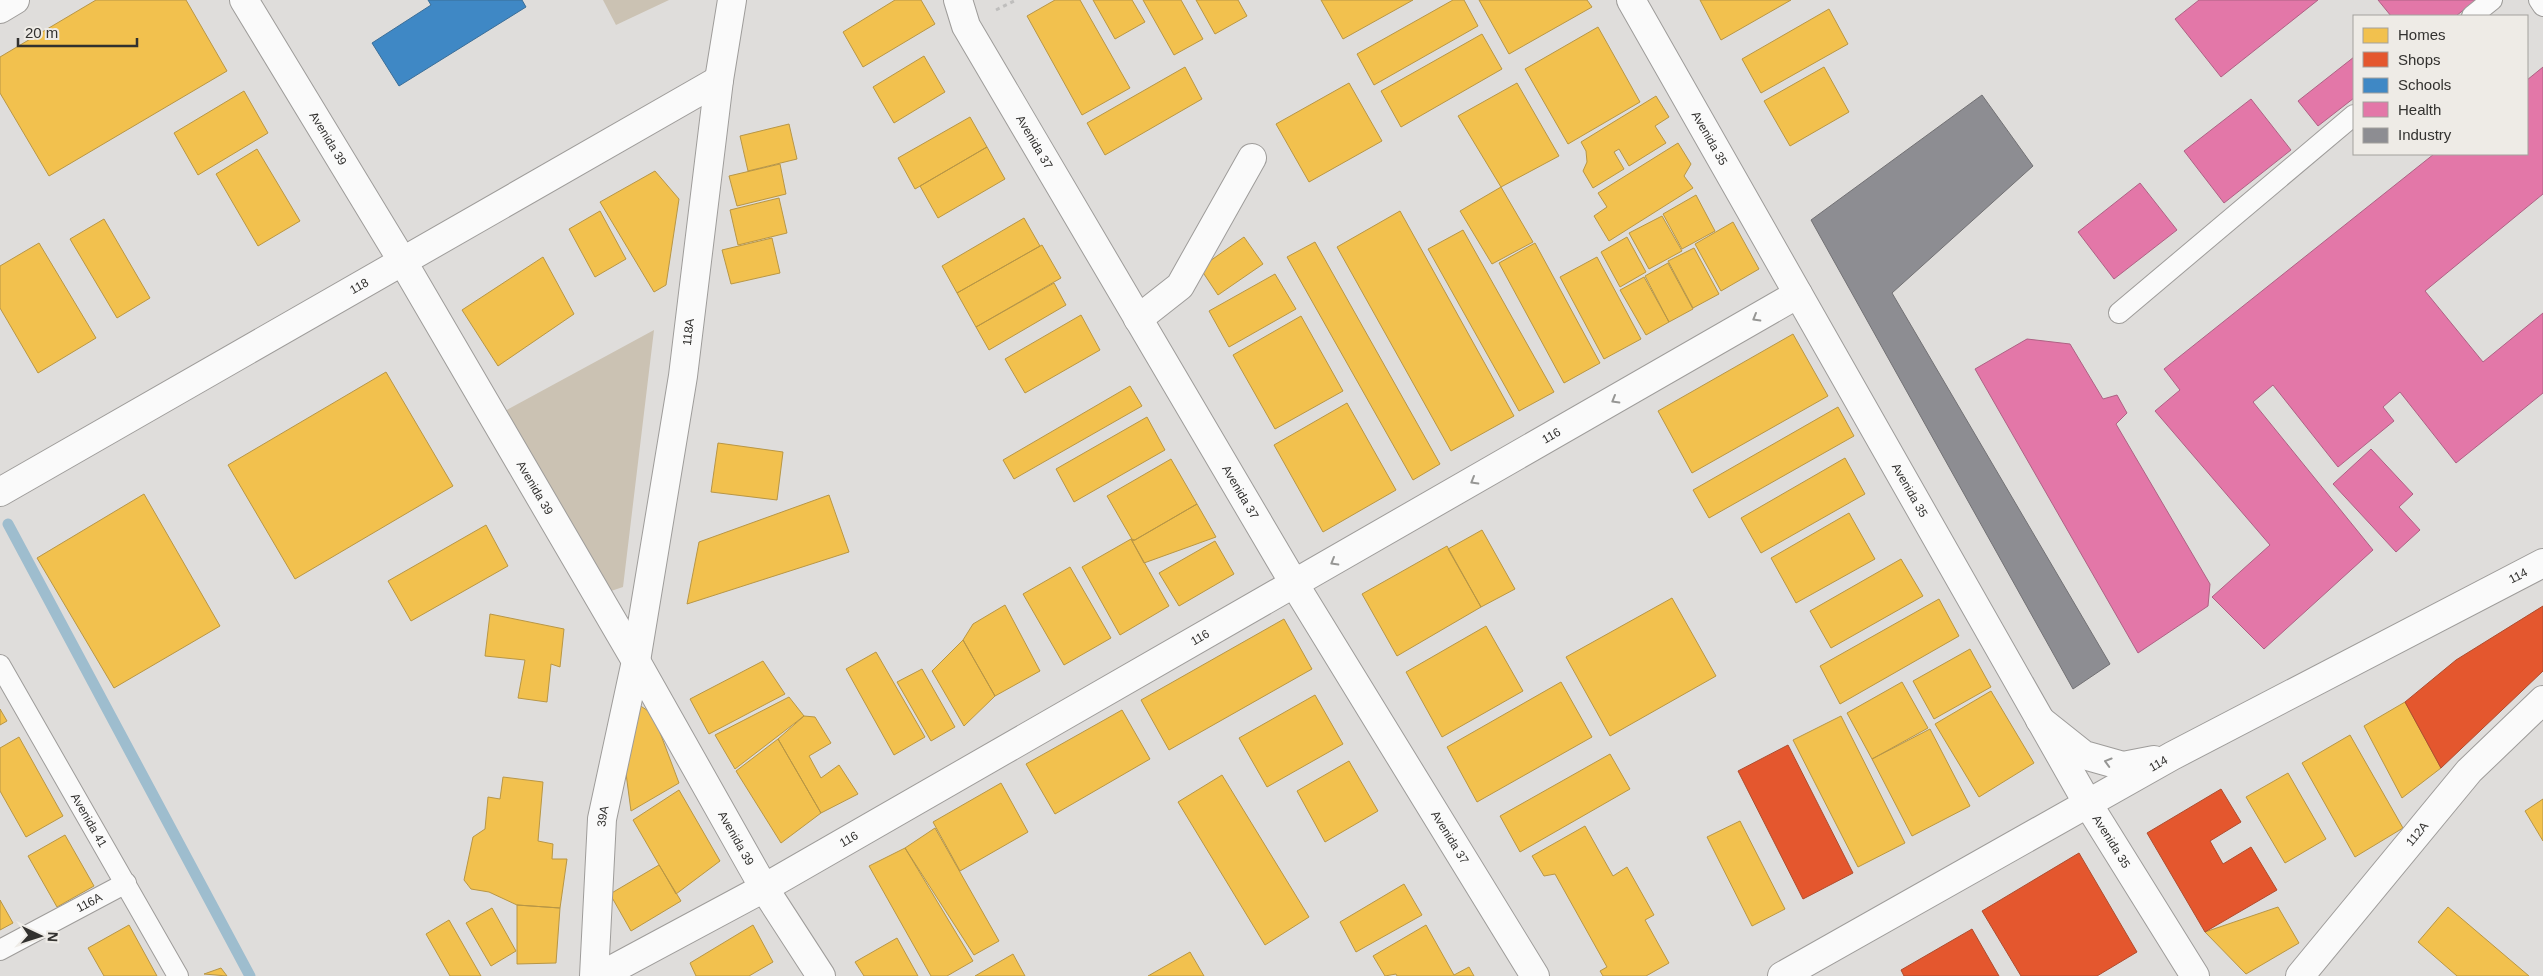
<svg xmlns="http://www.w3.org/2000/svg" width="2543" height="976" font-family="Helvetica,sans-serif">
<rect width="100%" height="100%" fill="#dfdddb"/>
<path fill="#cbc2b3" d="M603 0H669L616 25Z
M654 330 623 587 608 592 505 411Z"/>
<path fill="#f2c14e" stroke="#b89645" d="M96 0H186L227 71 49 176 0 93V57Z
M895 0H921L935 24 863 67 843 32Z
M1055 0H1080L1130 88 1082 115 1027 16Z
M1093 0H1132L1145 22 1115 39Z
M1143 0H1181L1203 39 1174 55Z
M1196 0H1238L1247 16 1215 34Z
M1321 0H1413L1343 39Z
M1453 0H1464L1478 26 1374 85 1357 54Z
M1479 0H1587L1592 7 1509 54Z
M1700 0H1791L1721 40Z
M1829 9 1848 44 1761 93 1742 59Z
M1598 27 1640 102 1568 144 1525 69Z
M1482 34 1502 69 1401 127 1381 91Z
M924 56 945 92 894 123 873 87Z
M1185 67 1202 99 1105 155 1087 123Z
M1824 67 1849 112 1790 146 1764 101Z
M1349 83 1382 141 1309 182 1276 124Z
M1517 83 1559 156 1501 187 1458 116Z
M244 91 268 133 198 175 174 133Z
M1656 96 1669 117 1655 126 1666 143 1629 166 1619 149 1614 152 1624 169 1593 188 1583 171 1587 162 1586 151 1581 142Z
M970 117 987 147 915 189 898 158Z
M789 124 797 159 748 171 740 136Z
M1678 143 1691 164 1684 176 1693 188 1609 241 1594 216 1607 207 1598 193Z
M987 147 1005 179 938 218 920 186Z
M257 149 300 221 258 246 216 174Z
M780 164 786 194 737 206 729 176Z
M655 171 679 199 666 285 654 292 600 202Z
M1501 187 1533 242 1492 264 1460 211Z
M1696 195 1715 231 1682 249 1663 214Z
M779 198 787 233 738 245 730 210Z
M600 211 626 259 595 277 569 229Z
M1400 211 1514 416 1451 451 1337 247Z
M1662 216 1682 251 1649 269 1629 233Z
M1024 218 1040 246 957 293 942 266Z
M104 219 150 298 117 318 70 239Z
M1733 222 1759 269 1721 291 1695 244Z
M1463 230 1554 392 1519 411 1428 249Z
M1244 237 1263 264 1218 295 1200 268Z
M1627 237 1646 272 1620 287 1601 252Z
M772 238 780 273 731 284 722 250Z
M1315 242 1440 464 1413 480 1287 257Z
M39 243 96 338 38 373 0 308V266Z
M1535 243 1600 363 1564 383 1499 263Z
M1042 245 1061 278 976 327 957 293Z
M1694 248 1719 294 1693 308 1668 261Z
M543 257 574 314 498 366 462 310Z
M1597 257 1641 339 1604 359 1560 277Z
M1668 263 1693 309 1669 322 1645 276Z
M1275 274 1296 309 1229 347 1209 311Z
M1644 277 1669 322 1646 335 1620 290Z
M1054 283 1066 305 989 350 976 327Z
M1081 315 1100 350 1025 393 1005 359Z
M1301 316 1343 391 1275 429 1233 355Z
M1793 334 1828 396 1692 473 1658 411Z
M386 372 453 486 295 579 228 465Z
M1130 386 1142 406 1014 479 1003 460Z
M1347 403 1396 490 1323 532 1274 445Z
M1838 407 1854 436 1709 518 1693 490Z
M1147 417 1165 450 1074 502 1056 469Z
M718 443 783 452 777 500 711 492Z
M1845 458 1865 494 1761 553 1741 518Z
M1171 459 1197 504 1133 541 1107 496Z
M144 494 220 626 114 688 37 558Z
M829 495 849 552 687 604 699 542Z
M1197 504 1216 537 1144 563 1131 539 1135 540Z
M1849 513 1875 559 1796 603 1771 558Z
M486 525 508 566 411 621 388 581Z
M1482 530 1515 589 1481 607 1448 549Z
M1131 539 1169 606 1120 635 1082 567Z
M1215 541 1234 574 1179 606 1159 573Z
M1447 546 1481 607 1397 656 1362 594Z
M1901 559 1923 596 1831 648 1810 611Z
M1070 567 1111 638 1064 665 1023 594Z
M1672 598 1716 676 1610 736 1566 657Z
M1939 599 1959 636 1840 704 1820 666Z
M1005 605 1040 671 995 696 963 640 973 624Z
M490 614 564 629 560 667 551 664 547 702 518 698 525 660 485 656Z
M1284 619 1312 669 1169 750 1141 700Z
M1486 626 1523 691 1442 737 1406 672Z
M963 640 995 696 964 726 932 671Z
M1970 649 1991 687 1934 719 1913 681Z
M876 652 925 737 894 755 846 669Z
M763 661 785 694 709 734 690 699Z
M922 669 955 727 931 741 897 682Z
M1561 682 1592 737 1477 802 1447 747Z
M1902 682 1928 728 1872 759 1847 713Z
M1991 691 2034 763 1979 797 1935 724Z
M1315 695 1343 744 1267 787 1239 738Z
M789 697 804 716 735 769 715 735Z
M2405 702 2441 768 2402 798 2364 726Z
M639 705 653 714 679 783 631 811 625 766Z
M0 709 7 721 0 725Z
M1122 710 1150 759 1055 814 1026 764Z
M804 716 815 717 831 743 809 756 821 778 839 765 858 794 821 813 778 739Z
M1841 716 1905 843 1858 867 1793 740Z
M1930 729 1970 806 1912 836 1872 759Z
M2350 735 2403 828 2355 857 2302 763Z
M19 737 63 816 26 837 0 791V748Z
M778 739 821 813 781 843 736 771Z
M1610 754 1630 789 1520 852 1500 816Z
M1349 761 1378 811 1325 842 1297 791Z
M2288 773 2326 839 2285 863 2246 797Z
M1222 775 1309 917 1265 945 1178 802Z
M503 777 543 782 538 841 553 844 552 859H567L560 908 517 905 489 892 471 889 464 880 473 837 485 829 488 797 500 799Z
M1001 783 1028 832 960 871 933 822Z
M679 790 720 861 676 894 633 820Z
M2543 799V841L2525 811Z
M1740 821 1785 909 1752 926 1707 837Z
M1585 826 1613 876 1627 867 1654 915 1645 920 1669 963 1646 976H1603L1600 971 1607 967 1555 874 1544 876 1532 856Z
M935 828 999 941 974 955 905 848Z
M65 835 94 886 57 907 28 856Z
M905 848 973 961 947 976H931L869 866Z
M659 865 681 901 631 931 610 894Z
M1404 884 1422 915 1356 952 1340 922Z
M0 900 13 923 0 930Z
M517 905 560 908 556 963 517 964Z
M2278 907 2299 943 2246 974 2205 932Z
M2448 907 2529 976H2457L2418 942Z
M492 908 516 951 491 966 466 923Z
M449 920 481 976H450L426 934Z
M129 925 157 976H104L88 948Z
M753 925 773 962 749 976H696L690 963Z
M1426 925 1454 975 1469 967 1474 976H1397L1396 974 1385 976 1373 956Z
M897 938 918 976H864L855 962Z
M1190 952 1204 976H1148Z
M1013 954 1025 976H975Z
M221 968 227 976 204 974Z"/>
<path fill="#e4572e" stroke="#af4c2e" d="M2543 606V671L2441 768 2405 702 2456 660Z
M1788 745 1853 873 1803 899 1738 771Z
M2221 789 2241 822 2210 841 2223 864 2251 847 2277 890 2205 932 2147 833Z
M2079 853 2137 952 2097 976H2021L1982 911Z
M1972 929 1999 976H1904L1901 970Z"/>
<path fill="#3f88c5" stroke="#3b6e98" d="M428 0H522L526 7 399 86 372 43 431 5Z"/>
<path fill="#e377a8" stroke="#ae6284" d="M2199 0H2318L2221 77 2175 19Z
M2378 0H2476L2456 16H2391Z
M2354 57V98L2318 126 2298 101Z
M2543 67V194L2425 291 2483 362 2543 313V393L2456 463 2400 392 2383 407 2394 421 2338 467 2273 385 2253 402 2373 550 2264 649 2212 597 2270 545 2155 411 2180 390 2164 369 2434 154H2527V80Z
M2251 99 2291 150 2224 203 2184 151Z
M2140 183 2177 230 2114 279 2078 232Z
M2027 339 2070 344 2103 399 2117 395 2127 413 2116 424 2210 584 2208 606 2138 653 1975 369Z
M2371 449 2413 494 2399 507 2420 530 2396 552 2333 484Z"/>
<path fill="#8d8d92" stroke="#727174" d="M1982 95 2033 166 1892 293 2110 664 2073 689 1811 220Z"/>
<g fill="none" stroke-linecap="round" stroke-linejoin="round">
<path stroke="#9ebdce" stroke-width="11" d="M8 524 250 976"/>
<g stroke="#9e9c9a" stroke-width="22">
<g id="service">
<path d="M2539 0 2543 6"/>
<path d="M2472 16 2492 0"/>
<path d="M2119 313 2354 115"/>
<path id="s1" d="M0 665 178 976"/>
<path id="s2" d="M0 950 126 883"/>
</g>
</g>
<g stroke="#9e9c9a" stroke-width="30">
<g id="minor">
<path id="s3" d="M244 0 403 262 636 661 764 888 821 976"/>
<path id="s4" d="M958 0 966 26 1295 585 1535 976"/>
<path d="M0 9 15 0"/>
<path d="M1138 319 1180 286 1252 158"/>
<path id="s5" d="M0 492 719 80"/>
<path id="s6" d="M594 976 602 819 636 661 683 376 719 80 732 0"/>
<path id="s7" d="M600 976 764 888 1798 294"/>
<path id="s8" d="M2300 976 2469 771 2543 700"/>
</g>
</g>
<g stroke="#9e9c9a" stroke-width="30">
<g id="tertiary">
<path id="s9" d="M1631 0 2088 804 2195 976"/>
</g>
</g>
<g stroke="#9e9c9a" stroke-width="30">
<g id="secondary">
<path d="M2040 720 2084 755 2123 766 2154 760"/>
<path id="s10" d="M1782 976 2172 756 2543 563"/>
</g>
</g>
<path stroke="#bfbebd" stroke-width="3" stroke-dasharray="4 4" stroke-linecap="butt" d="M996 10 1016 0"/>
<use href="#service" stroke="#fafafa" stroke-width="20"/>
<use href="#minor" stroke="#fafafa" stroke-width="28"/>
<use href="#tertiary" stroke="#fafafa" stroke-width="28"/>
<use href="#secondary" stroke="#fafafa" stroke-width="28"/>
</g>
<defs><path id="oneway-chevron" d="M-2-3.5L2.5 0L-2 3.5" fill="none" stroke-width="1.6" stroke-linecap="round" stroke-linejoin="round" transform="scale(1.25)"/></defs>
<g stroke="#969694">
<use href="#oneway-chevron" transform="translate(1756 318) rotate(150)"/>
<use href="#oneway-chevron" transform="translate(1615 400) rotate(150)"/>
<use href="#oneway-chevron" transform="translate(1474 481) rotate(150)"/>
<use href="#oneway-chevron" transform="translate(1334 562) rotate(150)"/>
<use href="#oneway-chevron" transform="translate(2108 762) rotate(-164)"/>
</g>
<g text-anchor="middle" stroke-width="5" stroke-linejoin="round" paint-order="stroke">
<g font-size="12" fill="#32312f" stroke="#eeebe6">
<text dy="4" stroke="none"><textPath href="#s9" startOffset="159">Avenida 35</textPath></text>
<text dy="4" stroke="none"><textPath href="#s3" startOffset="162">Avenida 39</textPath></text>
<text dy="4" stroke="none"><textPath href="#s4" startOffset="162">Avenida 37</textPath></text>
<text dy="4" stroke="none"><textPath href="#s5" startOffset="414">118</textPath></text>
<text dy="4" stroke="none"><textPath href="#s6" startOffset="652">118A</textPath></text>
<text dy="4" stroke="none"><textPath href="#s7" startOffset="1094">116</textPath></text>
<text dy="4" stroke="none"><textPath href="#s3" startOffset="568">Avenida 39</textPath></text>
<text dy="4" stroke="none"><textPath href="#s9" startOffset="564">Avenida 35</textPath></text>
<text dy="4" stroke="none"><textPath href="#s4" startOffset="568">Avenida 37</textPath></text>
<text dy="4" stroke="none"><textPath href="#s10" startOffset="838">114</textPath></text>
<text dy="4" stroke="none"><textPath href="#s7" startOffset="689">116</textPath></text>
<text dy="4" stroke="none"><textPath href="#s10" startOffset="432">114</textPath></text>
<text dy="4" stroke="none"><textPath href="#s6" startOffset="160">39A</textPath></text>
<text dy="4" stroke="none"><textPath href="#s1" startOffset="179">Avenida 41</textPath></text>
<text dy="4" stroke="none"><textPath href="#s8" startOffset="184">112A</textPath></text>
<text dy="4" stroke="none"><textPath href="#s3" startOffset="972">Avenida 39</textPath></text>
<text dy="4" stroke="none"><textPath href="#s4" startOffset="972">Avenida 37</textPath></text>
<text dy="4" stroke="none"><textPath href="#s7" startOffset="284">116</textPath></text>
<text dy="4" stroke="none"><textPath href="#s9" startOffset="969">Avenida 35</textPath></text>
<text dy="4" stroke="none"><textPath href="#s2" startOffset="101">116A</textPath></text>
</g>
</g>
<rect x="2353" y="15" width="175" height="140" fill="#eeebe6" stroke="#a3a19d"/>
<rect x="2363" y="28" width="25" height="15" fill="#f2c14e" stroke="#a3a19d"/>
<text x="2398" y="40" font-size="15" fill="#32312f">Homes</text>
<rect x="2363" y="52" width="25" height="15" fill="#e4572e" stroke="#a3a19d"/>
<text x="2398" y="65" font-size="15" fill="#32312f">Shops</text>
<rect x="2363" y="78" width="25" height="15" fill="#3f88c5" stroke="#a3a19d"/>
<text x="2398" y="90" font-size="15" fill="#32312f">Schools</text>
<rect x="2363" y="102" width="25" height="15" fill="#e377a8" stroke="#a3a19d"/>
<text x="2398" y="115" font-size="15" fill="#32312f">Health</text>
<rect x="2363" y="128" width="25" height="15" fill="#8d8d92" stroke="#a3a19d"/>
<text x="2398" y="140" font-size="15" fill="#32312f">Industry</text>
<g transform="translate(40 936) rotate(94)" stroke="#eeebe6" stroke-width="4" paint-order="stroke">
<path d="M0-4L9 19L0 12L-9 19Z" fill="#32312f"/>
<text y="-8" font-size="14" font-weight="bold" text-anchor="middle" fill="#32312f">N</text>
</g>
<path d="M18 38v8h119v-8" fill="none" stroke="#32312f" stroke-width="2.5"/>
<text x="25" y="38" font-size="15" fill="#32312f" stroke="#eeebe6" stroke-width="4" paint-order="stroke">20 m</text>
</svg>
